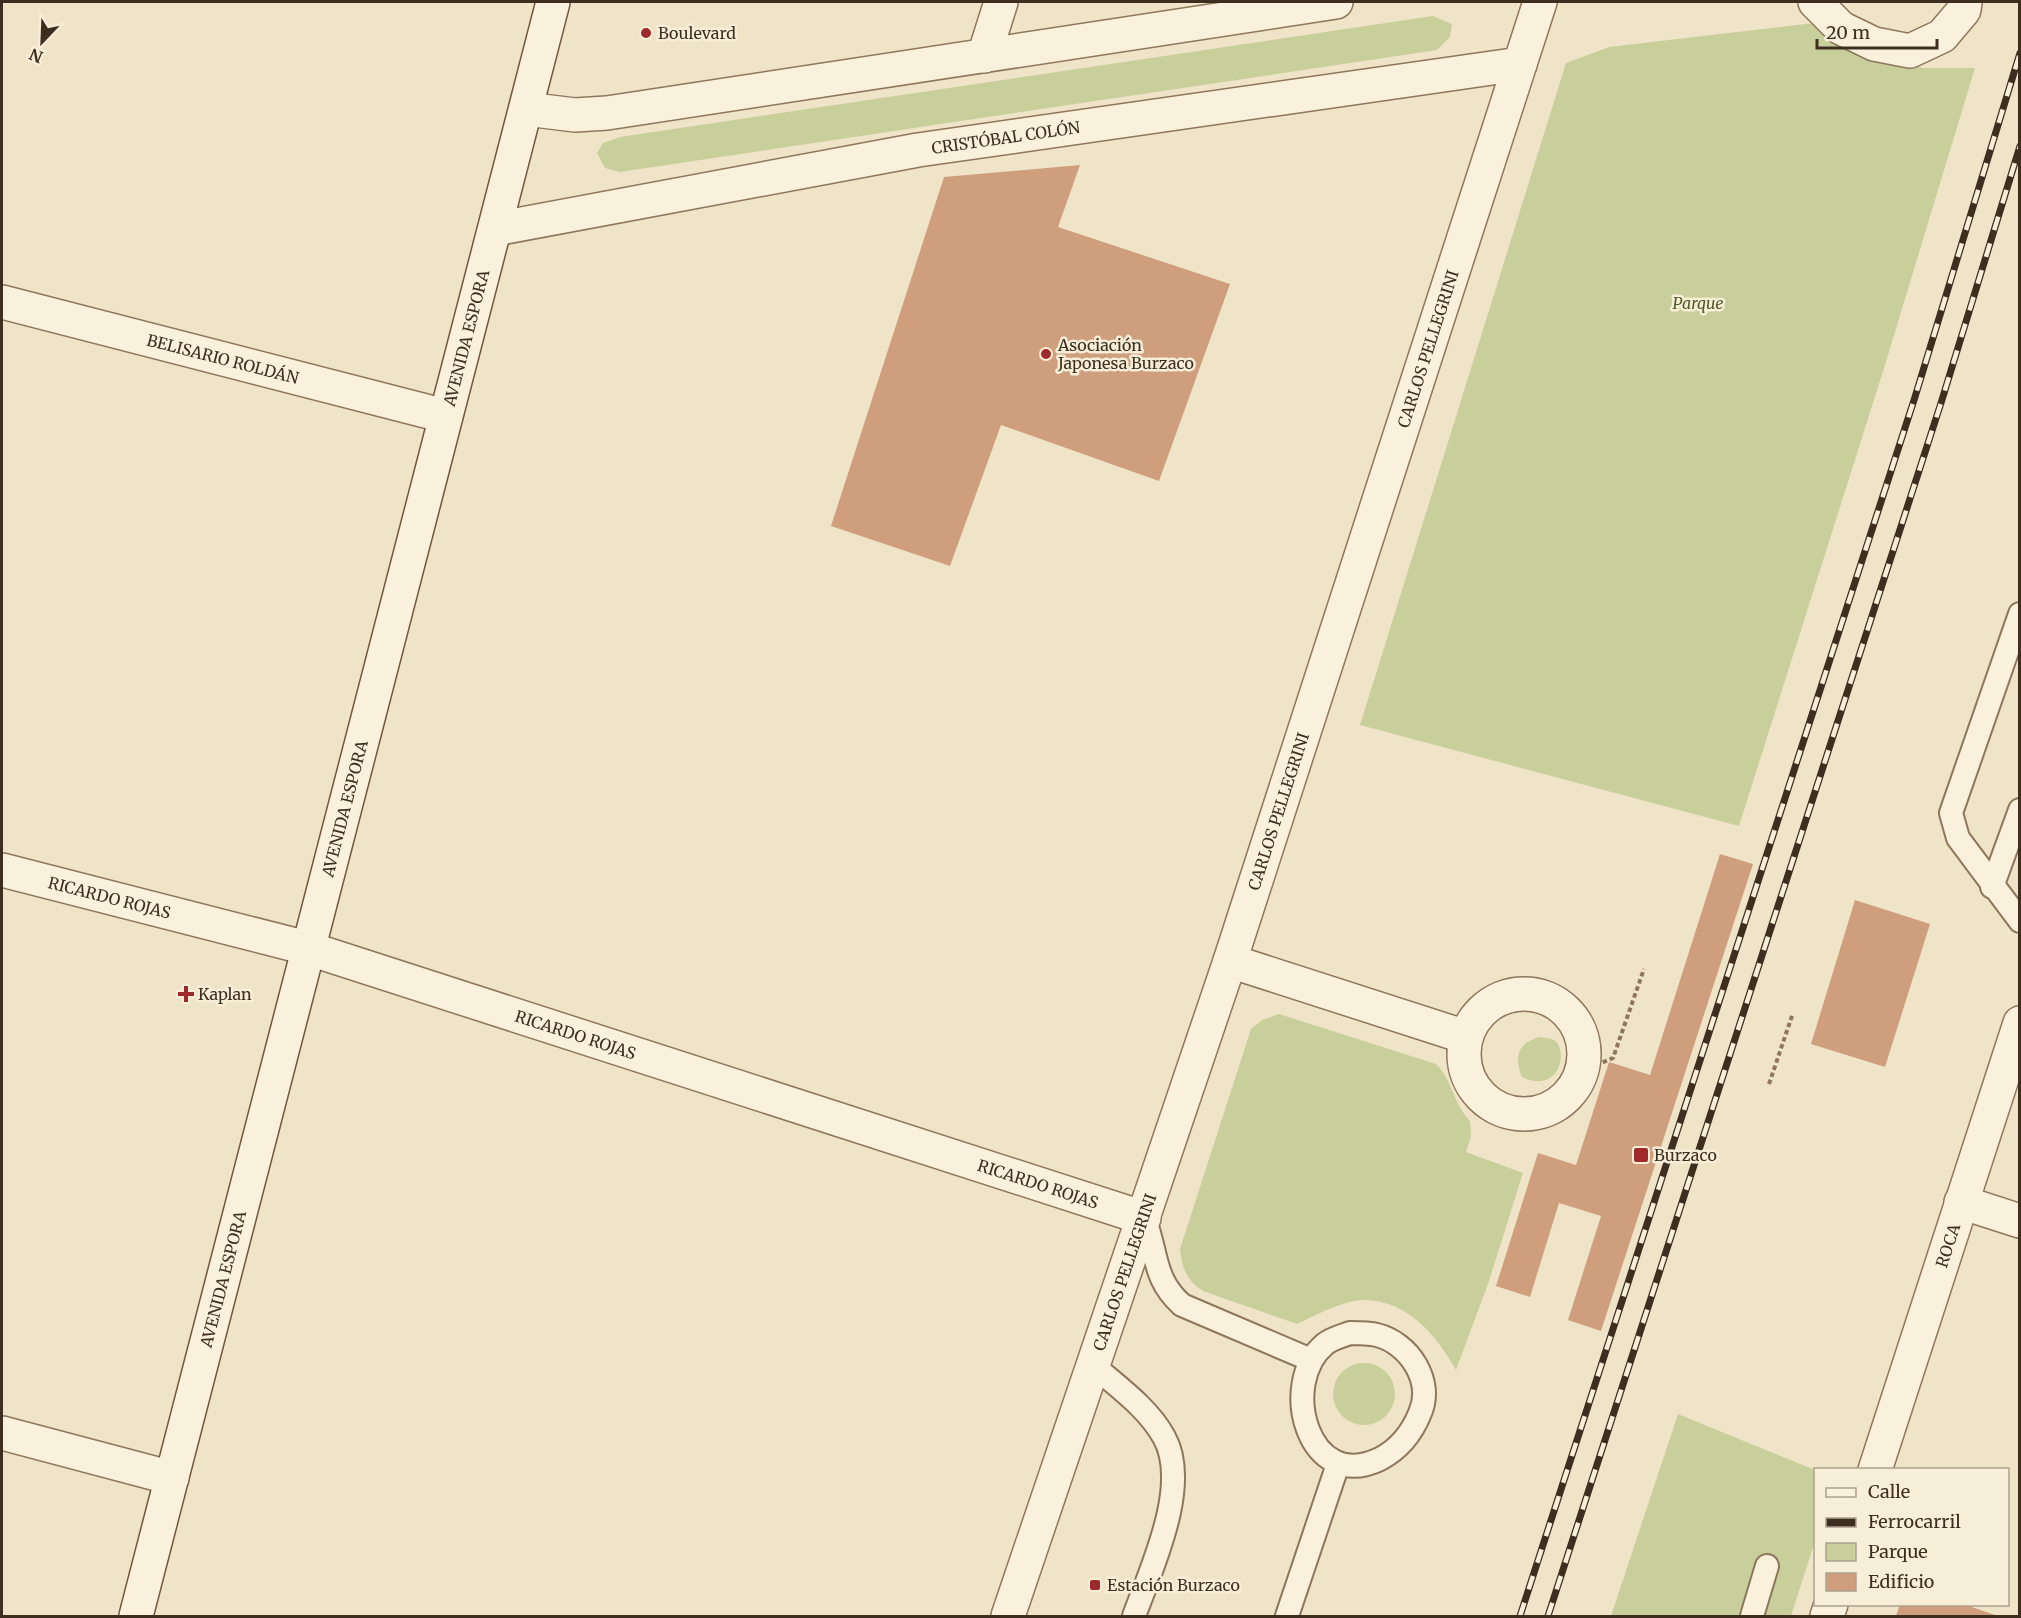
<svg xmlns="http://www.w3.org/2000/svg" width="2021" height="1618" font-family="Merriweather,serif">
<rect width="100%" height="100%" fill="#f0e4c8"/>
<path fill="#c9cf9b" d="M1433 16 1452 24 1450 37 1437 50 620 172 605 168 597 153 603 143 620 137Z
M1814 23 1867 54 1923 68H1975L1885 365 1739 826 1360 725 1566 63 1609 47Z
M1279 1014 1436 1064C1452 1079 1453 1103 1470 1121L1471 1136 1466 1152 1523 1173 1488 1284 1456 1370C1436 1335 1408 1300 1363 1300 1341 1301 1317 1315 1297 1324L1203 1291C1186 1280 1182 1268 1180 1249L1251 1029 1262 1020Z
M1540 1037C1545 1038 1550 1038 1554 1040 1569 1050 1560 1095 1522 1077 1514 1057 1517 1043 1540 1037Z
M1333 1394a31 31 0 1 1 62 0a31 31 0 1 1-62 0Z
M1678 1414 1815 1470V1541L1791 1616H1611Z"/>
<path fill="#cf9f7d" d="M1080 165 1058 227 1230 284 1159 481 1001 425 950 566 831 526 944 177Z
M1720 854 1753 864 1601 1331 1568 1320 1601 1216 1559 1203 1530 1297 1496 1286 1538 1153 1576 1165 1609 1062 1650 1075Z
M1855 900 1930 924 1885 1067 1811 1044Z
M1900 1604H1963L1998 1616H1896Z"/>
<g fill="none" stroke-linecap="round" stroke-linejoin="round">
<g stroke="#8d765c" stroke-width="26">
<path id="service" d="M2020 614 1951 813 1958 838 2020 921
M1992 887 2020 810
M1144 1218C1158 1253 1152 1278 1182 1305L1311 1360
M1350 1333C1358 1333 1369 1333 1377 1335 1409 1343 1434 1381 1420 1413 1412 1433 1399 1449 1380 1459 1308 1494 1278 1383 1325 1344 1331 1339 1342 1336 1350 1333Z
M1094 1366C1118 1387 1148 1408 1164 1437 1191 1485 1151 1569 1134 1616
M1287 1616 1338 1464
M1752 1616 1767 1566"/>
</g>
<g stroke="#8d765c" stroke-width="36">
<g id="minor">
<path d="M1815 2 1841 28 1874 44 1910 51 1942 36 1964 10 1965 2"/>
<path d="M984 56 1001 2"/>
<path d="M526 109 575 115 607 113 1336 2"/>
<path id="s1" d="M495 229 918 150 1520 64"/>
<path id="s2" d="M2 302 445 416"/>
<path id="s3" d="M2 870 307 948 1144 1218"/>
<path d="M1230 961 1466 1037"/>
<circle cx="1524" cy="1054" r="60"/>
<path d="M1961 1202 2020 1221"/>
<path d="M2 1433 172 1478"/>
<path id="s4" d="M1875 1470 2020 1023"/>
<path id="s5" d="M1008 1616 1230 961 1540 2"/>
<path d="M1827 1616 1831 1604"/>
</g>
</g>
<g stroke="#6f573f" stroke-width="36">
<g id="secondary">
<path id="s6" d="M136 1616 553 2"/>
</g>
</g>
<path stroke="#8d765c" stroke-width="4" stroke-dasharray="4.5 3" stroke-linecap="butt" d="M1582 1071 1613 1058 1644 969
M1769 1084 1793 1013"/>
<use href="#service" stroke="#faf1dc" stroke-width="22"/>
<use href="#minor" stroke="#faf1dc" stroke-width="33"/>
<use href="#secondary" stroke="#faf1dc" stroke-width="33"/>
<g stroke="#3d2e20" stroke-width="7">
<path id="rail" d="M1520 1616 1915 397 2020 53
M1548 1616 1941 403 2020 146"/>
</g>
<use href="#rail" stroke="#f7eed8" stroke-width="4.5" stroke-dasharray="14" stroke-linecap="butt"/>
</g>
<g fill="#9e2a2b" stroke="#f7eed8" stroke-width="2">
<circle cx="646" cy="33" r="6"/>
<circle cx="1046" cy="354" r="6"/>
<path d="M183 985h6v6h6v6h-6v6h-6v-6h-6v-6h6z"/>
<rect x="1633" y="1147" width="16" height="16" rx="3"/>
<rect x="1089" y="1579" width="12" height="12" rx="3"/>
</g>
<g text-anchor="middle" stroke-width="5" stroke-linejoin="round" paint-order="stroke">
<g font-size="16" fill="#3d2e20" stroke="#f7eed8" text-anchor="start">
<text x="658" y="39">Boulevard</text>
<text x="1058" y="351">Asociación<tspan x="1058" dy="18">Japonesa Burzaco</tspan></text>
<text x="198" y="1000">Kaplan</text>
<text x="1654" y="1161">Burzaco</text>
<text x="1107" y="1591">Estación Burzaco</text>
</g>
<g font-size="16" fill="#3d2e20" stroke="#f7eed8">
<text dy="6" stroke="none"><textPath href="#s1" startOffset="519">CRISTÓBAL COLÓN</textPath></text>
<text dy="6" stroke="none"><textPath href="#s6" startOffset="1320">AVENIDA ESPORA</textPath></text>
<text dy="6" stroke="none"><textPath href="#s5" startOffset="1335">CARLOS PELLEGRINI</textPath></text>
<text dy="6" stroke="none"><textPath href="#s2" startOffset="228">BELISARIO ROLDÁN</textPath></text>
<text dy="6" stroke="none"><textPath href="#s6" startOffset="834">AVENIDA ESPORA</textPath></text>
<text dy="6" stroke="none"><textPath href="#s5" startOffset="849">CARLOS PELLEGRINI</textPath></text>
<text dy="6" stroke="none"><textPath href="#s3" startOffset="111">RICARDO ROJAS</textPath></text>
<text dy="6" stroke="none"><textPath href="#s3" startOffset="597">RICARDO ROJAS</textPath></text>
<text dy="6" stroke="none"><textPath href="#s3" startOffset="1083">RICARDO ROJAS</textPath></text>
<text dy="6" stroke="none"><textPath href="#s4" startOffset="236">ROCA</textPath></text>
<text dy="6" stroke="none"><textPath href="#s5" startOffset="363">CARLOS PELLEGRINI</textPath></text>
<text dy="6" stroke="none"><textPath href="#s6" startOffset="348">AVENIDA ESPORA</textPath></text>
</g>
<g font-size="16" font-style="italic" fill="#4d5a26" stroke="#f7eed8">
<text x="1698" y="309">Parque</text>
</g>
</g>
<rect width="2021" height="1618" fill="none" stroke="#3d2e20" stroke-width="6"/>
<rect x="1814" y="1468" width="195" height="138" fill="#f7eed8" stroke="#ada18e" stroke-width="1.5"/>
<rect x="1826" y="1488" width="30" height="9" fill="#faf1dc" stroke="#ada18e" stroke-width="1.5"/>
<text x="1868" y="1498" font-size="18" fill="#3d2e20">Calle</text>
<rect x="1826" y="1518" width="30" height="9" fill="#3d2e20" stroke="#ada18e" stroke-width="1.5"/>
<text x="1868" y="1528" font-size="18" fill="#3d2e20">Ferrocarril</text>
<rect x="1826" y="1543" width="30" height="18" fill="#c9cf9b" stroke="#ada18e" stroke-width="1.5"/>
<text x="1868" y="1558" font-size="18" fill="#3d2e20">Parque</text>
<rect x="1826" y="1573" width="30" height="18" fill="#cf9f7d" stroke="#ada18e" stroke-width="1.5"/>
<text x="1868" y="1588" font-size="18" fill="#3d2e20">Edificio</text>
<g transform="translate(42 42) rotate(203)" stroke="#f7eed8" stroke-width="4.5" paint-order="stroke">
<path d="M0-4.5L10 22L0 15L-10 22Z" fill="#3d2e20"/>
<text y="-9" font-size="16" font-weight="bold" text-anchor="middle" fill="#3d2e20">N</text>
</g>
<path d="M1817 39v9h120v-9" fill="none" stroke="#3d2e20" stroke-width="3"/>
<text x="1826" y="39" font-size="18" fill="#3d2e20" stroke="#f7eed8" stroke-width="4.5" paint-order="stroke">20 m</text>
</svg>
